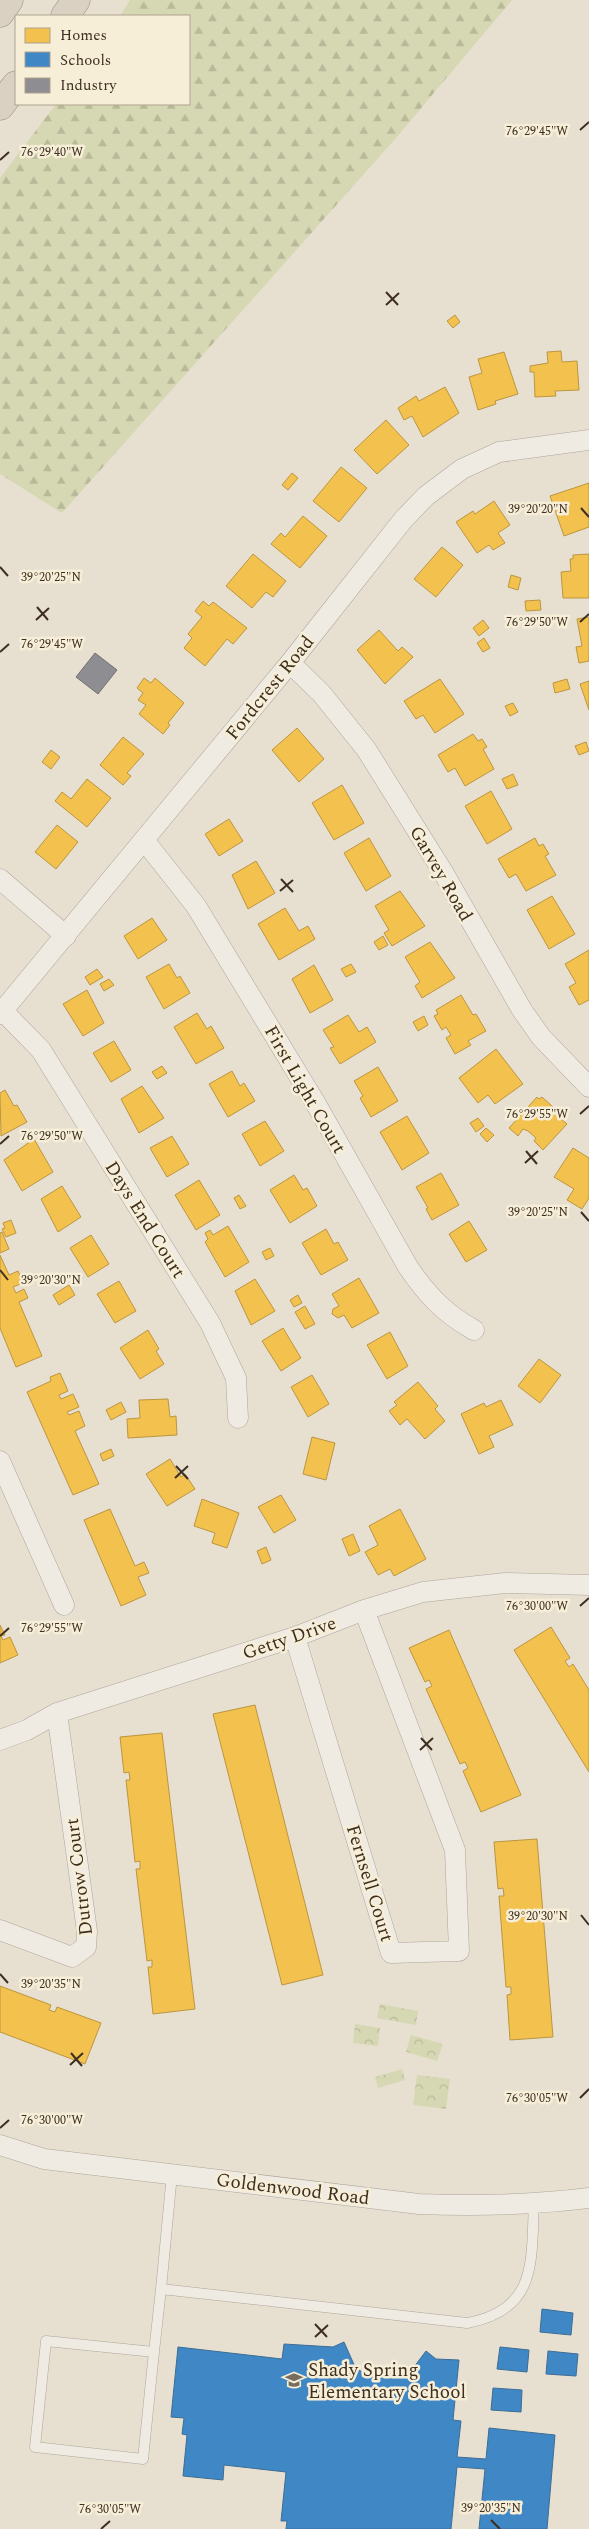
<svg xmlns="http://www.w3.org/2000/svg" width="589" height="2529" font-family="Spectral,serif">
<defs>
<pattern id="forest-firs" width="22" height="20" patternUnits="userSpaceOnUse" patternTransform="scale(1.25)"><rect width="22" height="20" fill="#d6d7b3"/><path d="M5 1l3.5 6h-7zM16 11l3.5 6h-7z" fill="#b9b99a"/></pattern>
<pattern id="park-crowns" width="20" height="18" patternUnits="userSpaceOnUse" patternTransform="scale(1.25)"><rect width="20" height="18" fill="#d6d7b3"/><path d="M2 6a3 3 0 1 1 6 0M12 15a3 3 0 1 1 6 0" fill="none" stroke="#b9b99a"/></pattern>
</defs>
<rect width="100%" height="100%" fill="#e7e0d1"/>
<path fill="url(#forest-firs)" d="M130 0H512L396 138 62 513 0 474V178L56 104H189V16H120Z"/>
<path fill="url(#park-crowns)" d="M380 2004 418 2011 416 2025 377 2018Z
M355 2024 380 2028 378 2046 353 2043Z
M411 2035 443 2044 437 2061 406 2052Z
M402 2069 405 2080 378 2088 375 2077Z
M417 2075 450 2079 446 2109 413 2105Z"/>
<path fill="#f2c14e" stroke="#bc9540" d="M455 315 460 322 453 328 447 321Z
M561 351 562 362 577 361 579 390 555 391 556 396 535 397 534 372H530V366L548 363 547 352Z
M504 352 518 394 495 401 496 404 478 410 469 377 482 373 478 359Z
M445 387 459 413 423 437 412 416 404 420 398 408 416 396 419 401Z
M386 420 409 445 377 474 354 450Z
M341 467 367 488 339 522 313 501Z
M292 473 298 478 288 490 282 485Z
M589 483V527L564 536 550 496Z
M494 501 510 525 498 533 505 543 493 550 489 545 477 553 456 522 473 511 475 514Z
M303 516 327 536 300 568 271 544 281 533 285 537Z
M442 547 463 565 436 597 414 579Z
M253 554 286 581 273 597 266 592 252 608 226 586Z
M589 554V598H563L561 572 571 571 570 559H573V555Z
M511 575 521 578 518 590 508 587Z
M540 600 541 610 526 611 525 601Z
M203 601 209 606 213 602 247 628 233 644 227 639 205 666 184 648 192 638 188 634 202 617 195 611Z
M589 617V661L579 663 576 647 582 646 577 619Z
M483 620 489 628 479 636 473 628Z
M379 630 398 651 402 647 413 657 385 684 357 650Z
M484 638 490 648 483 652 477 643Z
M144 678 151 683 155 678 184 703 168 723 170 725 163 734 139 714 146 705 138 700 143 693 137 688Z
M440 679 464 714 435 733 423 715 416 719 404 701Z
M567 679 570 689 555 693 553 683Z
M589 681V710L580 684Z
M513 703 518 712 510 716 505 706Z
M297 728 324 759 299 782 272 750Z
M473 734 478 741 482 739 487 747 483 749 494 769 465 786 455 768 448 772 438 755Z
M123 737 144 754 127 773 131 776 123 785 100 765Z
M586 742 589 751 579 755 575 746Z
M51 750 60 757 51 769 42 762Z
M513 774 518 785 507 789 502 779Z
M87 779 111 798 87 827 55 801 62 792 71 799Z
M342 785 364 823 334 840 312 803Z
M491 791 512 829 487 844 465 806Z
M229 819 243 841 219 856 205 834Z
M57 825 78 842 56 869 35 852Z
M369 838 391 876 366 891 344 853Z
M535 838 539 846 543 844 549 854 545 856 556 875 526 891 516 874 509 878 498 859Z
M256 861 275 893 248 909 232 875Z
M400 891 425 926 392 946 384 933 389 930 375 906Z
M552 896 575 934 549 949 527 910Z
M285 908 299 931 308 926 315 939 279 960 258 924Z
M152 918 167 940 138 959 124 936Z
M383 936 388 945 379 950 374 942Z
M430 942 455 978 422 998 415 986 420 982 405 957Z
M589 950V1000L579 1005 569 987 576 983 565 964Z
M169 964 177 978 180 976 190 993 164 1009 146 977Z
M351 964 356 972 346 977 341 969Z
M314 965 333 1000 310 1013 292 979Z
M97 969 103 977 90 985 85 977Z
M109 979 114 985 104 991 100 984Z
M87 990 104 1023 83 1036 63 1004Z
M461 995 473 1015 476 1014 486 1031 468 1041 471 1045 455 1054 446 1038 451 1035 446 1027 442 1030 434 1016 438 1014 436 1010Z
M197 1013 207 1029 211 1026 224 1048 196 1064 174 1027Z
M348 1015 359 1032 367 1027 376 1042 340 1064 330 1048 334 1047 323 1030Z
M424 1016 428 1025 418 1031 413 1022Z
M114 1041 131 1070 111 1082 93 1053Z
M496 1049 523 1084 495 1104 488 1095 478 1103 459 1078Z
M162 1066 167 1073 157 1079 152 1072Z
M378 1067 398 1101 371 1117 360 1098 363 1096 354 1081Z
M232 1071 240 1086 244 1083 255 1101 228 1117 209 1084Z
M142 1086 164 1118 139 1133 121 1099Z
M5 1090 14 1106 17 1105 27 1122 1 1136 0 1093Z
M537 1097 539 1099 542 1097 553 1107 550 1109 567 1124 543 1150 534 1141 536 1138 528 1131 523 1129 518 1136 509 1128Z
M407 1116 429 1153 402 1170 380 1132Z
M478 1118 484 1126 476 1132 470 1123Z
M265 1121 284 1151 260 1166 242 1134Z
M486 1128 494 1135 487 1142 480 1134Z
M172 1136 189 1164 167 1177 150 1148Z
M34 1139 53 1172 22 1191 4 1160Z
M573 1148 589 1158V1198L582 1209 567 1200 574 1189 554 1177Z
M441 1173 459 1205 432 1220 426 1209 428 1208 416 1187Z
M294 1175 303 1190 307 1188 317 1206 290 1223 270 1190Z
M199 1180 220 1215 196 1230 175 1195Z
M62 1186 81 1217 58 1232 41 1199Z
M239 1195 246 1206 240 1209 234 1198Z
M11 1220 16 1233 6 1237 2 1229 5 1228 3 1223Z
M469 1221 487 1250 466 1262 449 1234Z
M228 1226 249 1262 225 1277 205 1242 208 1239 205 1233 210 1230 213 1235Z
M326 1229 334 1244 338 1242 348 1260 321 1275 302 1243Z
M2 1232 9 1249 0 1253V1233Z
M91 1235 109 1264 88 1277 70 1248Z
M270 1248 274 1256 266 1260 262 1252Z
M0 1255 9 1275 18 1271 23 1283 13 1287 16 1293 24 1289 28 1298 19 1302 42 1356 16 1367 0 1328Z
M359 1278 379 1313 352 1328 344 1315 338 1318 332 1314 333 1309 339 1306 332 1294Z
M255 1279 275 1311 251 1325 235 1291Z
M119 1281 136 1311 115 1323 97 1294Z
M69 1285 75 1295 59 1305 53 1295Z
M298 1295 302 1303 294 1307 290 1300Z
M305 1306 315 1324 305 1329 295 1312Z
M283 1328 301 1358 281 1371 262 1341Z
M148 1330 159 1349 156 1351 164 1364 140 1379 120 1348Z
M390 1332 408 1366 387 1379 367 1345Z
M539 1359 561 1375 540 1403 518 1386Z
M60 1373 68 1391 59 1395 61 1399 73 1394 79 1407 67 1412 69 1415 79 1411 85 1426 75 1431 99 1484 73 1495 27 1392 51 1381 50 1377Z
M312 1375 329 1404 308 1417 291 1387Z
M418 1382 438 1406 435 1409 445 1421 425 1439 407 1419 400 1425 389 1411 397 1405 394 1402Z
M168 1399 170 1417 176 1416 177 1435 128 1438 127 1419 140 1418 139 1400Z
M501 1400 513 1425 489 1436 494 1447 479 1454 461 1414 484 1403 486 1407Z
M121 1402 126 1412 111 1420 106 1410Z
M312 1437 335 1443 326 1480 303 1474Z
M111 1449 114 1456 103 1461 100 1454Z
M170 1459 181 1477 185 1474 195 1489 167 1506 146 1474Z
M281 1495 296 1520 274 1533 258 1507Z
M202 1499 239 1513 227 1548 212 1543 215 1533 194 1526Z
M110 1509 135 1566 144 1562 149 1573 138 1577 146 1595 121 1606 84 1520Z
M400 1509 426 1559 394 1576 390 1569 378 1575 365 1552 378 1545 369 1526Z
M353 1534 360 1551 349 1556 342 1539Z
M266 1547 271 1560 262 1564 257 1551Z
M0 1625 5 1635 1 1636 3 1640 10 1637 18 1655 0 1663Z
M551 1627 570 1658 565 1661 569 1667 573 1664 589 1690V1772L514 1650Z
M449 1630 521 1795 481 1812 463 1771 468 1768 465 1762 460 1764 426 1689 432 1686 429 1680 425 1682 409 1648Z
M255 1705 323 1975 282 1985 213 1714Z
M162 1733 195 2009 153 2014 148 1967H152V1960L147 1961 136 1869H140V1861L135 1862 126 1780H130L129 1772 124 1773 120 1737Z
M537 1839 553 2037 510 2040 507 1995 511 1994V1987H506L499 1896H504L503 1888 498 1889 494 1842Z
M0 1986 51 2005 49 2010 55 2012 57 2007 101 2023 85 2064 0 2032Z"/>
<path fill="#3f88c5" stroke="#3e6d94" d="M542 2309 573 2313 571 2335 540 2332Z
M344 2342 356 2369 370 2375 371 2372 380 2376 393 2374 394 2377 408 2375 426 2351 436 2359 459 2360 453 2420 461 2421 457 2457 486 2459 489 2428 555 2435 547 2529H479L485 2469 457 2467 451 2529H286L287 2521H281L286 2472 224 2465 223 2480 183 2476 187 2435 182 2434 184 2418 171 2417 178 2347 282 2359 284 2344 333 2347Z
M500 2347 529 2350 527 2372 497 2369Z
M548 2351 578 2354 576 2376 546 2374Z
M493 2388 522 2390 521 2412 491 2410Z"/>
<path fill="#8d8d92" stroke="#757070" d="M95 653 117 670 98 694 76 677Z"/>
<g fill="none" stroke-linecap="round" stroke-linejoin="round">
<g stroke="#ada599" stroke-width="11">
<path id="service" d="M172 2174 161 2289 467 2323C538 2310 531 2261 534 2203
M154 2352 143 2459 35 2447 46 2341 154 2352 161 2289"/>
</g>
<g stroke="#ada599" stroke-width="21">
<path id="minor" d="M290 663 321 693 366 749 443 872 522 1010 541 1037 589 1087
M144 840 196 906 316 1104 408 1267C428 1296 444 1313 474 1330
M0 879 66 936
M3 1011 41 1050 210 1323 236 1378 238 1418
M0 1014 290 663 403 520 426 496 462 469 499 452 589 440
M0 1461 64 1605
M295 1637 391 1953 459 1951 455 1850 364 1610
M0 1740 27 1730 57 1713 295 1637 364 1610 423 1592 505 1583 589 1585
M0 1930 72 1957 86 1947 87 1931 57 1713
M0 2145 44 2159 419 2204C476 2206 533 2205 589 2198"/>
</g>
<g stroke="#928b80" stroke-width="29">
<path id="motorway" d="M0 13 9 0
M65 16 76 0
M0 106 16 85"/>
</g>
<use href="#service" stroke="#efebe3" stroke-width="10"/>
<use href="#minor" stroke="#efebe3" stroke-width="20"/>
<use href="#motorway" stroke="#dad1c2" stroke-width="28"/>
</g>
<path fill="none" stroke="#3d2e20" stroke-width="2" d="M580 130 589 122M0 160 9 152M386 292 398 305M386 305 399 293M581 508 589 517M0 567 8 576M37 607 48 620M36 620 49 608M580 622 589 614M0 652 9 644M281 879 293 892M280 891 293 880M580 1114 589 1106M0 1144 9 1136M526 1151 537 1164M525 1163 538 1151M581 1212 589 1221M0 1270 8 1280M176 1466 188 1479M175 1478 188 1466M580 1606 589 1598M0 1636 9 1628M421 1738 432 1750M420 1750 433 1738M581 1915 589 1925M0 1974 8 1983M71 2053 82 2066M70 2065 83 2053M580 2098 589 2089M0 2128 9 2120M315 2324 327 2337M315 2337 328 2325M491 2520 500 2529M101 2529 110 2521"/>
<defs>
<g id="school-bare" transform="scale(1.35)"><path d="M0-5L7-2L0 1L-7-2ZM-4 1L0 2.5L4 1V4Q0 6-4 4Z" fill="#786c5e" stroke="#f7eed8" stroke-width="2.5" paint-order="stroke"/></g>
</defs>
<g fill-rule="evenodd">
<use href="#school-bare" x="294" y="2380"/>
</g>
<g text-anchor="middle" stroke-width="5" stroke-linejoin="round" paint-order="stroke">
<g font-size="19" fill="#3d2e20" stroke="#f7eed8">
<text transform="translate(269 687) rotate(-51)" y="7">Fordcrest Road</text>
<text transform="translate(442 873) rotate(60)" y="7">Garvey Road</text>
<text transform="translate(306 1089) rotate(60)" y="7">First Light Court</text>
<text transform="translate(146 1219) rotate(58)" y="7">Days End Court</text>
<text transform="translate(289 1637) rotate(-19)" y="7">Getty Drive</text>
<text transform="translate(78 1877) rotate(-97)" y="7">Dutrow Court</text>
<text transform="translate(371 1883) rotate(73)" y="7">Fernsell Court</text>
<text transform="translate(293 2188) rotate(7)" y="7">Goldenwood Road</text>
</g>
<g font-size="19" fill="#3d2e20" stroke="#f7eed8" text-anchor="start">
<text x="308" y="2376">Shady Spring<tspan x="308" dy="22">Elementary School</tspan></text>
</g>
</g>
<g font-size="12" text-anchor="middle" fill="#3d2e20" stroke="#f7eed8" stroke-width="5" stroke-linejoin="round" paint-order="stroke">
<text x="537" y="135">76°29'45"W</text>
<text x="52" y="156">76°29'40"W</text>
<text x="538" y="513">39°20'20"N</text>
<text x="51" y="581">39°20'25"N</text>
<text x="537" y="626">76°29'50"W</text>
<text x="52" y="648">76°29'45"W</text>
<text x="537" y="1118">76°29'55"W</text>
<text x="52" y="1140">76°29'50"W</text>
<text x="538" y="1216">39°20'25"N</text>
<text x="51" y="1284">39°20'30"N</text>
<text x="537" y="1610">76°30'00"W</text>
<text x="52" y="1632">76°29'55"W</text>
<text x="538" y="1920">39°20'30"N</text>
<text x="51" y="1988">39°20'35"N</text>
<text x="537" y="2102">76°30'05"W</text>
<text x="52" y="2124">76°30'00"W</text>
<text x="491" y="2512">39°20'35"N</text>
<text x="110" y="2513">76°30'05"W</text>
</g>
<rect x="15" y="15" width="175" height="90" fill="#f7eed8" stroke="#ada18e"/>
<rect x="25" y="28" width="25" height="15" fill="#f2c14e" stroke="#ada18e"/>
<text x="60" y="40" font-size="15" fill="#3d2e20">Homes</text>
<rect x="25" y="52" width="25" height="15" fill="#3f88c5" stroke="#ada18e"/>
<text x="60" y="65" font-size="15" fill="#3d2e20">Schools</text>
<rect x="25" y="78" width="25" height="15" fill="#8d8d92" stroke="#ada18e"/>
<text x="60" y="90" font-size="15" fill="#3d2e20">Industry</text>
</svg>
